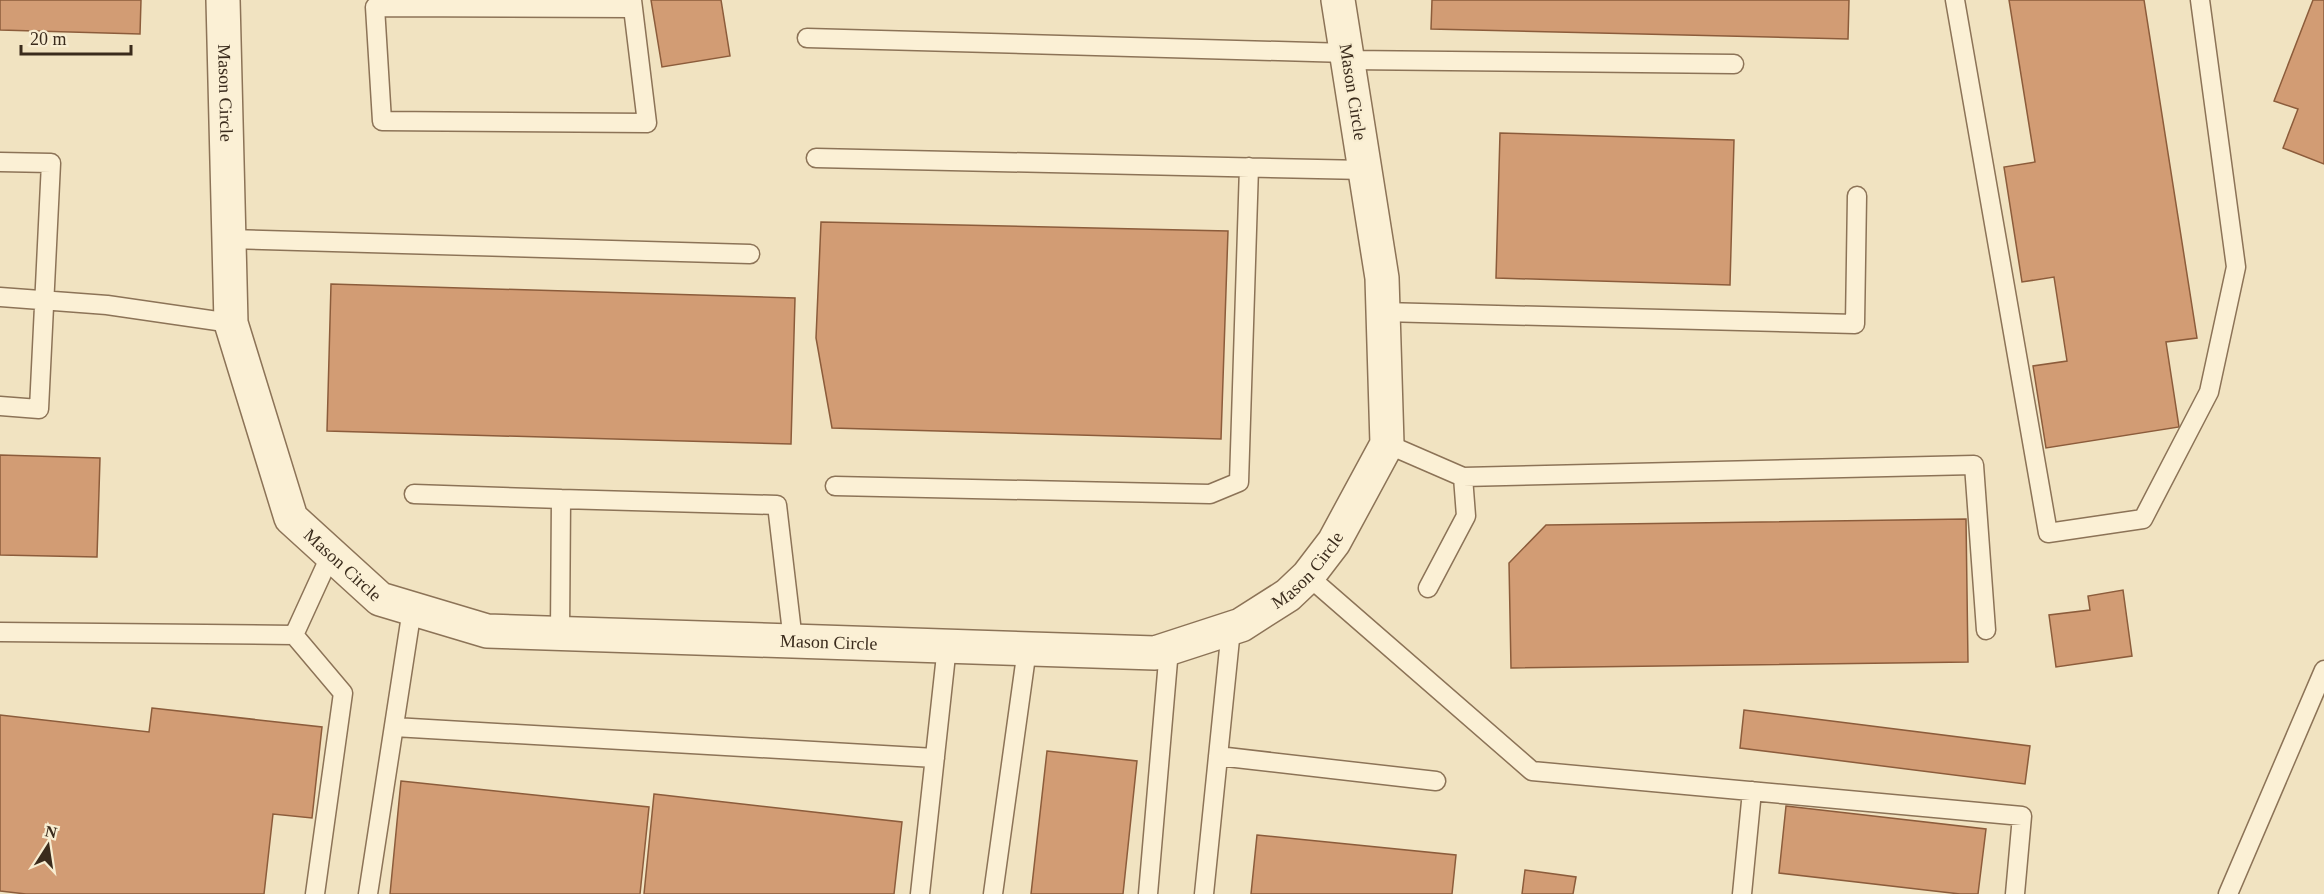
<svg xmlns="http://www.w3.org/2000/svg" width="2324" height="894" font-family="Georgia,serif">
<rect width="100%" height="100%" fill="#f1e3c1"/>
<path fill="#d29c74" stroke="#8c5c3b" stroke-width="1.5" d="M0 0H141L140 34 0 30Z
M651 0H721L730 56 662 67Z
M1432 0H1849L1848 39 1431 29Z
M2009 0H2144L2197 338 2166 342 2179 427 2046 448 2033 366 2067 361 2054 277 2022 282 2004 167 2035 162Z
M2313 0H2324V164L2283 148 2298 109 2274 101Z
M1500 133 1734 140 1730 285 1496 278Z
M821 222 1228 231 1221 439 832 428 816 338Z
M331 284 795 298 791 444 327 431Z
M0 455 100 458 97 557 0 555Z
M1966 519 1968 662 1511 668 1509 563 1546 525Z
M2123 590 2132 656 2056 667 2049 615 2090 610 2088 596Z
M152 708 322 727 312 818 273 814 264 894H26L0 891V715L149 732Z
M1744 710 2030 746 2025 784 1740 748Z
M1047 751 1137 761 1123 894H1031Z
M401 781 649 807 640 894H390Z
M654 794 902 822 894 894H644Z
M1786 806 1986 829 1978 894H1960L1779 873Z
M1257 835 1456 855 1452 894H1251Z
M1525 870 1576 877 1573 894H1522Z"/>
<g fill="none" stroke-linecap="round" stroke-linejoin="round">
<g stroke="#8c7357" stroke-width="21">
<path id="service" d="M632 0 633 8 647 123 382 121 375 7 633 8
M1955 0 2048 533 2143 519 2209 392 2236 267 2200 0
M807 38 1347 53
M1348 60 1734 64
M816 158 1365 170
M0 162 51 163 39 409 0 406
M229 239 750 254
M0 297 107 305 231 323
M1383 312 1855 324 1857 196
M1387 444 1463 477 1974 465 1986 630
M835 486 1210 494 1239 482 1249 167
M414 494 561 499 560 633
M561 499 777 505 793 641
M1308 576 1532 771 2022 816 2015 894
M1428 588 1466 516 1463 477
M0 632 294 635 343 693 315 894
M294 635 331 554
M394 727 935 758
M1218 756 1436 781
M368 894 412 609
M920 894 947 646
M993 894 1027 649
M1148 894 1169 649
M1204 894 1231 629
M1742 894 1752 791
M2228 894 2324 670"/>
</g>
<g stroke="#8c7357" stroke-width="36">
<g id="minor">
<path id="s1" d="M223 0 231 323 291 518 380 599 487 631 1155 653 1241 625 1288 595 1308 576 1334 542 1387 444 1382 278 1338 0"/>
</g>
</g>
<use href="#service" stroke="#fbf0d5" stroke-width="18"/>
<use href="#minor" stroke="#fbf0d5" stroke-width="33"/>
</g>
<g text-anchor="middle" stroke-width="4.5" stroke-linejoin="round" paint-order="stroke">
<g font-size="18" fill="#3a2b1c" stroke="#f8edd1">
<text transform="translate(1353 92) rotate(81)" y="6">Mason Circle</text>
<text dy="6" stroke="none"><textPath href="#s1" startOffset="93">Mason Circle</textPath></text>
<text dy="6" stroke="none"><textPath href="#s1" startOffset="597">Mason Circle</textPath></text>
<text dy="6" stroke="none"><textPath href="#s1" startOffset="1605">Mason Circle</textPath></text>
<text dy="6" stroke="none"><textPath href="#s1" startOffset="1101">Mason Circle</textPath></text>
</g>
</g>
<g transform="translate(48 846) rotate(12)" stroke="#f8edd1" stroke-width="4.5" paint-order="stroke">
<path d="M0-4.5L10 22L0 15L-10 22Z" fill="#3a2b1c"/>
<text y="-9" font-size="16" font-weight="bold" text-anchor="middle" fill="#3a2b1c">N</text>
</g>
<path d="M21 45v9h110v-9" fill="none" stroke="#3a2b1c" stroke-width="3"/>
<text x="30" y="45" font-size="18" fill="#3a2b1c" stroke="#f8edd1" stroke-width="4.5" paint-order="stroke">20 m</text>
</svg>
